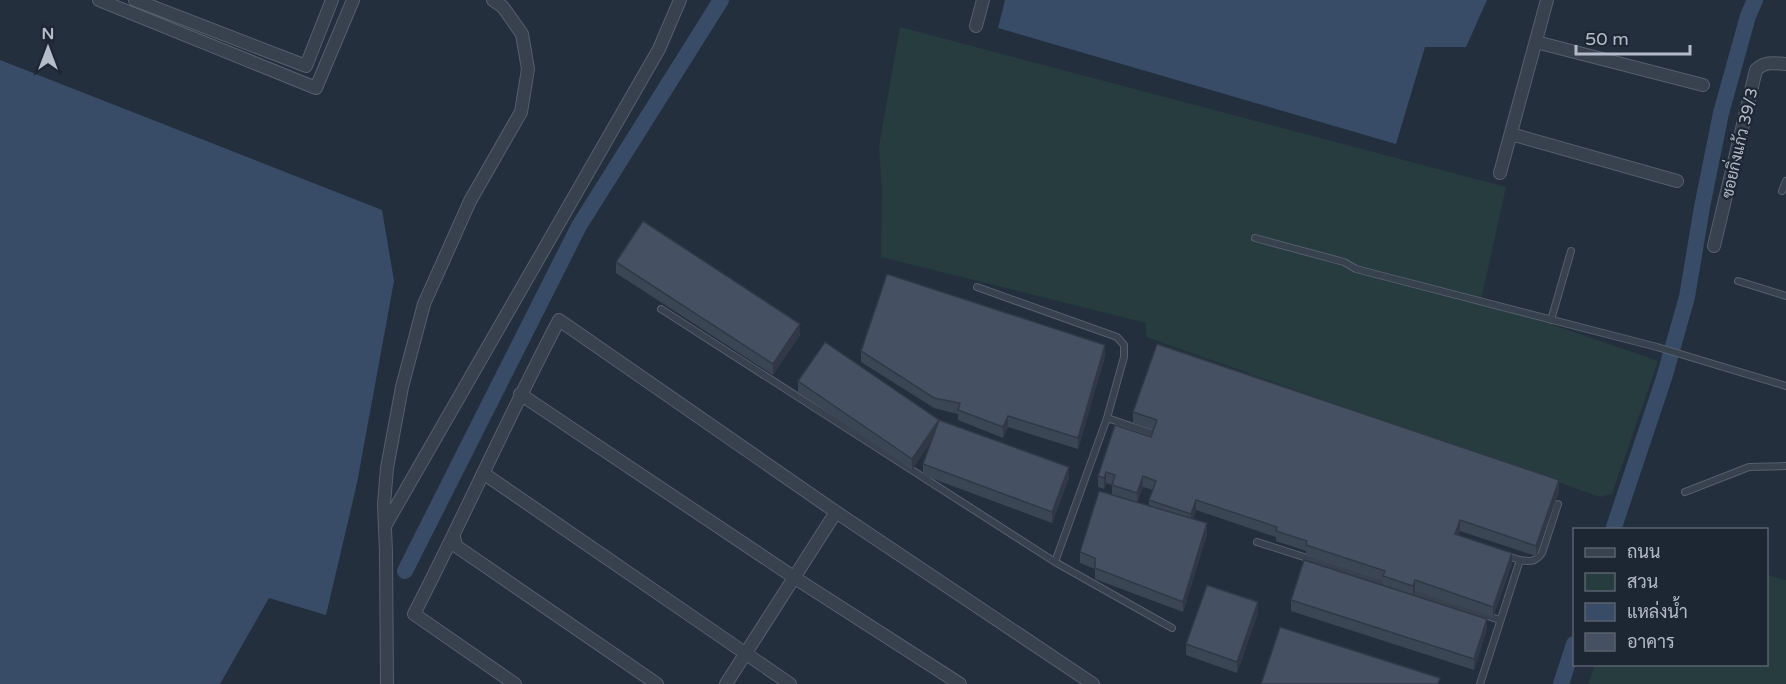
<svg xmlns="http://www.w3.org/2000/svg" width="1786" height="684" font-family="'Varela Round',Sarabun,sans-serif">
<rect width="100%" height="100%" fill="#242f3e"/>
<path fill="#263c3f" d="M900 27 1506 187 1481 300 1658 361 1612 494 1600 497 1146 337V323L881 257 882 189 879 146Z
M1767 575 1786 580V684H1588L1595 665 1766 664Z"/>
<path fill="#394c67" d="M1005 0H1487L1466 47H1425L1396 144 998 28Z
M0 60 382 210 394 281 357 483 326 615 269 598 220 684H0Z"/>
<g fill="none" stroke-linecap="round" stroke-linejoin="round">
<path stroke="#394c67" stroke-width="16" d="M1613 530 1664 378 1687 297 1702 207 1721 113 1748 16 1755 0
M405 571 579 226 721 0
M1561 684 1574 644"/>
<g stroke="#565f6c" stroke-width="8">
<path id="lane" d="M1782 191 1786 181
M1255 238 1344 262 1356 269 1657 347 1786 386
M1738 281 1786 296
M977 287 1117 337 1124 345V357L1107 418 1055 562
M661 309 1055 562 1172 628
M1551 320 1571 251
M1107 418 1157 435
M1685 492 1749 467 1786 466
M1257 542 1391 585
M1520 560C1531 562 1535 562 1542 553L1558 504
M1407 590 1500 620
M1480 684 1520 560 1504 555"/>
</g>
<g stroke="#565f6c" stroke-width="14">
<path id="street" d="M99 0 316 88 353 0
M135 0 306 66 332 0
M976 26 983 0
M1536 42 1703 85
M1511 134 1677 181
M1500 173 1547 0
M1714 246 1756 70C1765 61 1775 63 1786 64
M520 394 795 578 960 684
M483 473 790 684
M385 526 659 49 680 0
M454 537 456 546 657 684
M387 684 386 552 384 504 387 468 402 387 424 304 470 201 521 112 528 69 522 34 503 7 493 0
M515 684 414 614C464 517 508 417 559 320L836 512 1093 684
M726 684 836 512"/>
</g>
<use href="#lane" stroke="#38414e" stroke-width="6"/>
<use href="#street" stroke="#38414e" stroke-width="12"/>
</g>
<path fill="#3b4654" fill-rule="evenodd" d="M616 262 800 335 773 375 616 273Z
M861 351 1105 356 1078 449 1008 427 1003 438 958 420V414L934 408 861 362Z
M798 381 939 420 1069 478 1052 523 923 475V464L931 441 912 470 798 392Z
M1133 412 1559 491 1536 556 1460 531 1458 535 1512 564 1493 617 1415 591 1413 595 1487 629 1474 670 1291 611V600L1383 586V581L1306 556V551L1276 541V537L1196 510 1193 519 1207 534 1183 612 1095 579V569L1080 563V552L1112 495V485L1106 483 1104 489 1098 487V476L1151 437 1153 430 1133 423ZM1143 487 1153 490 1149 500V506L1137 502Z
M1258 613 1237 673 1186 655V644Z"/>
<path fill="#303945" d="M800 324V335L773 375V364Z
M1105 345V356L1078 449V438Z
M1008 416V427L1003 438V427Z
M939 420V431L912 470V459Z
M1069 467V478L1052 523V512Z
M1106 472V483L1104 489V478Z
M1143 476V487L1137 504V493Z
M1559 480V491L1536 556V546Z
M1196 500V510L1191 525V514Z
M1460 520V531L1455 544V534Z
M1207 523V534L1183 612V602Z
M1512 553V564L1493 617V607Z
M1415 580V591L1413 597V586Z
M1258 602V613L1237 673V662Z
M1487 619V629L1474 670V659Z"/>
<path fill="#455162" stroke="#303945" stroke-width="1.5" d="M643 221 800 324 773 364 616 262Z
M887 274 1105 345 1078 438 1008 416 1003 427 958 410 960 403 934 398 861 351Z
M825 342 939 420 912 459 798 381Z
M1157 344 1559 480 1536 546 1460 520 1455 534 1512 553 1493 607 1415 580 1413 586 1383 576 1385 571 1306 545 1307 541 1276 531 1277 527 1196 500 1191 514 1149 500 1156 481 1143 476 1137 493 1112 485 1115 475 1106 472 1104 478 1098 476 1115 425 1151 437 1157 420 1133 412Z
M939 420 1069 467 1052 512 923 464Z
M1099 491 1207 523 1183 602 1095 568V558L1080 552Z
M1304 560 1487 619 1474 659 1291 600Z
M1207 585 1258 602 1237 662 1186 644Z
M1280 627 1440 678 1438 684H1261Z"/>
<g text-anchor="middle" stroke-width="4.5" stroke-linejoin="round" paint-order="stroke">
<g font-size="16" fill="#b4bcc9" stroke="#1d2633">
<text transform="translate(1739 143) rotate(-77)" y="6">ซอยกิ่งแก้ว 39/3</text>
</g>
</g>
<rect x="1573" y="528" width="195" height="138" fill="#1d2633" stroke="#59626f" stroke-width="1.5"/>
<rect x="1585" y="548" width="30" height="9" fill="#38414e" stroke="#59626f" stroke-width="1.5"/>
<text x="1627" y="558" font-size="18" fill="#b4bcc9">ถนน</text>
<rect x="1585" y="573" width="30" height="18" fill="#263c3f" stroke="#59626f" stroke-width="1.5"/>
<text x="1627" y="588" font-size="18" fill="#b4bcc9">สวน</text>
<rect x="1585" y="603" width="30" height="18" fill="#394c67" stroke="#59626f" stroke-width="1.5"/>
<text x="1627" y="618" font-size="18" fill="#b4bcc9">แหล่งน้ำ</text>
<rect x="1585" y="633" width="30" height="18" fill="#455162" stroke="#59626f" stroke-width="1.5"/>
<text x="1627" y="648" font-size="18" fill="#b4bcc9">อาคาร</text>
<g transform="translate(48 48)" stroke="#1d2633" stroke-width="4.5" paint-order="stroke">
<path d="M0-4.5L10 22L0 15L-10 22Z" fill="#b4bcc9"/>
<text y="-9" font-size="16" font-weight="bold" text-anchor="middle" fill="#b4bcc9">N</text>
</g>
<path d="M1576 45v9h114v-9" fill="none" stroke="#b4bcc9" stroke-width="3"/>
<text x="1585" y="45" font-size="18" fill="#b4bcc9" stroke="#1d2633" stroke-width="4.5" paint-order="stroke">50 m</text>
</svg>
